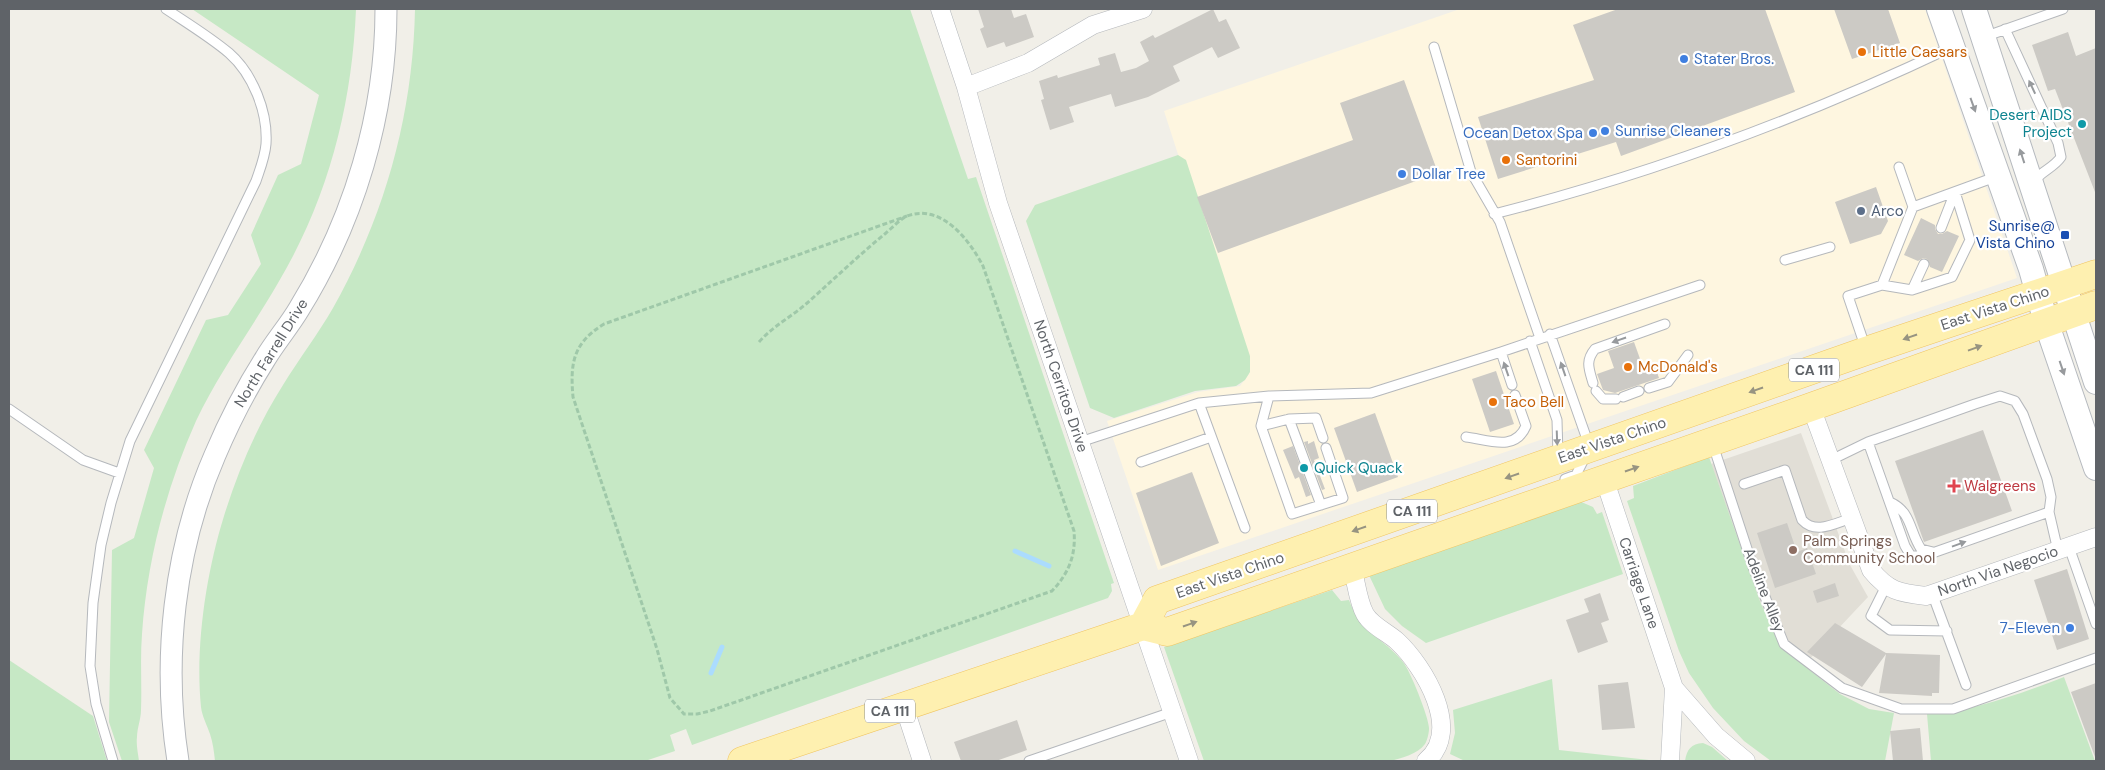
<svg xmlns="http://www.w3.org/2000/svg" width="2105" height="770" font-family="'DM Sans',sans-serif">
<rect width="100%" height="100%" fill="#f1efe8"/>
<path fill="#fef6e0" d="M1460 9H1925L2017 278 1158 570 1107 421 1198 392 1240 386 1249 374 1164 111Z"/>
<path fill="#e1ded6" d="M1801 433 1850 565 1868 597 1804 665 1781 644 1761 604 1711 464Z"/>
<path fill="#c6e8c5" d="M192 9H356C352 106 328 199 278 283 251 330 219 372 196 421 166 488 147 561 142 634 140 659 142 684 141 710 141 719 137 728 137 737 136 745 138 753 139 761H122L109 722 112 550 134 538 154 468 144 450 206 320 228 315 261 264 251 235 278 175 301 164 319 95Z
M415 9H910L968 179 976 177 1114 583 1111 584 1112 591 1108 598 692 745 686 729 670 735 675 751 645 761H215C214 752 213 743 210 734 207 725 202 716 201 707 195 647 206 574 224 516 238 471 257 426 283 385 299 359 318 334 333 308 385 215 413 115 415 9Z
M1178 155 1186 160 1250 356V372L1245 380 1236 386 1195 391 1114 418 1090 408 1026 221 1035 205Z
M1709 457 1761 604 1781 644 1812 672 1840 694 1869 709 1894 713 1885 761H1771L1744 741 1713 708 1689 673 1679 651 1627 501 1634 498 1633 486Z
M1579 501 1593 507 1597 514 1602 512 1623 574 1426 643 1402 626 1385 609 1368 573Z
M1332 590 1341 601 1349 600C1361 634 1383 637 1403 662 1410 670 1430 720 1429 729 1429 733 1427 741 1425 744 1418 754 1401 758 1391 761H1204L1164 647Z
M9 660 93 716 107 761H9Z
M2064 677 2095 761H1931L1927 714C1971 712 2023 693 2064 677Z
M1552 679 1559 750 1658 761H1465L1450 754 1455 733 1453 710Z
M1703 743 1712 747 1728 761H1685C1687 749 1691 744 1703 743Z"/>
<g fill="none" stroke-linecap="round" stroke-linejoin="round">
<path stroke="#abdcfe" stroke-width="5" d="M1015 551 1049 566
M711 673 722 647"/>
</g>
<path fill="#cccac5" d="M978 9H1011L1014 18 1026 14 1034 37 1006 47 1004 42 987 48 980 29 984 27Z
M1213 9 1219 22 1226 19 1240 48 1218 58 1212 47 1173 66 1180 81 1148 97 1115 107 1111 94 1069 107 1074 122 1050 130 1041 100 1044 99 1039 81 1057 75 1058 78 1100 65 1098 58 1115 53 1121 72 1136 68 1149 61 1140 42 1153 35 1155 38Z
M1618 9H1765L1795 92 1621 156 1616 142 1498 179 1478 117 1594 80 1573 25Z
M1834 9H1888L1900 43 1852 59Z
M2068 32 2076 56 2096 48 2095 192 2055 89 2048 91 2032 45Z
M1404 80 1438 173 1218 253 1197 197 1353 140 1340 103Z
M1876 187 1888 221 1881 234 1850 244 1835 202Z
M1921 218 1935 225V229L1938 234H1942L1947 231 1959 236 1942 272 1930 267 1927 259 1923 258 1918 261 1904 255Z
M1634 342 1644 370 1655 366 1659 378 1615 393 1603 390 1597 374 1614 368 1608 351Z
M1496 371 1514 424 1490 432 1472 379Z
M1375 413 1398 477 1357 492 1334 428Z
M1983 430 2012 511 1924 542 1895 461Z
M1308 441V444L1314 441 1319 458 1314 460 1325 489 1322 490 1304 442Z
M1293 446 1311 495 1306 497 1299 477 1295 479 1283 450Z
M1192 472 1219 543 1161 566 1136 493Z
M1787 523 1797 552 1807 548 1816 574 1775 588 1757 533Z
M2067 569 2089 639 2057 650 2034 580Z
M1835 583 1839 596 1817 603 1813 591Z
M1600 593 1609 620 1601 623 1608 642 1578 653 1566 620 1589 612 1584 599Z
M1835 623 1886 653 1940 655 1939 693H1932V696L1879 693 1886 654 1862 687 1807 652Z
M1628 682 1635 728 1602 730 1598 685Z
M2096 683V757H2095L2071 692Z
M1017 720 1027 750 996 761H961L954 742Z
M1920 728 1923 761H1893L1890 731Z"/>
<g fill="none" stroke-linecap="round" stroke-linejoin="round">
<g stroke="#b5b8bc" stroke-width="11">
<path id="service" d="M2005 29 2058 143 2061 157C2053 169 2038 172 2033 184
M1984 37 2063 9
M1434 47 1471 172 1500 222 1540 338
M1899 167 1913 207
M1494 214C1652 174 1805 117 1952 47
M1785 260 1830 247
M1882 285 1912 290 1952 277 1970 240 1955 192 1941 228
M1912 290 1924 264
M1550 334 1589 445
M1530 341 1557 420 1558 456
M1866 349 1848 296 1882 285 1913 207 1998 176
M1501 352 1512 385
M1593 383C1589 369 1585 361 1595 349L1665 324
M1649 388 1668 382 1688 355
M1596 391 1603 399H1616
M1269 396 1261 426 1292 514 1343 498 1326 448
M1623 397 1639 391
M1199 403 1245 528
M9 409 83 460 119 473
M1289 419 1321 505
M1261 426 1289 419 1316 418 1323 438
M1466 437C1489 440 1515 452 1526 426L1515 395
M1080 442 1199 403 1269 396 1371 393 1501 352 1700 285
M1868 442 1905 546 1911 556H1924L2049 512
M1713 445 1753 567 1784 644 1842 688 1901 709H1953L2096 658
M1831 460 1868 442 1975 404 2000 396 2015 401 2023 414 2047 479 2051 497 2049 512 2058 551
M1141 462 1211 437
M1565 479 1576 475 1585 457
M1744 484 1785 470 1802 520C1816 535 1835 523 1852 518
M1890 502C1912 512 1909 531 1921 549L1933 552
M2069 547 2096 624
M1886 586 1871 616 1890 630 1947 631
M1932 593 1966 685
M113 761 96 704 90 666 93 603 101 545 111 503 130 441 256 181C260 169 265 157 266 144 268 112 253 74 229 53 210 37 187 23 166 9
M1029 761 1172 712"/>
</g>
<g stroke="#b5b8bc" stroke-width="19">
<path id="minor" d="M940 9 966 87 998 203 1189 761
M966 87 1028 63 1093 25 1143 9
M1811 407 1871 570C1888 591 1899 593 1926 596L2096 537
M1604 478 1674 688 1670 761
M1352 567C1356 581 1358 602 1365 614 1371 625 1388 633 1397 641 1424 666 1463 731 1426 761
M1674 688 1716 736 1746 761
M904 706 922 761"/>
</g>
<g stroke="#b5b8bc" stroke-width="23">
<path id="tertiary" d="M178 761C162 660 174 549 215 455 229 422 246 389 265 359 275 342 289 326 299 309 354 220 386 114 386 9"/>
</g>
<g stroke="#b6babf" stroke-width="26">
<path id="secondary" d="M1939 9 2031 269 2046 322 2096 468
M1974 9 2096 382"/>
</g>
<g stroke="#f0c562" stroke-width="29">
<path id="primary" d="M1143 626 1157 600 1866 351 2096 274
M742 761 1143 626 1167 632 1811 407 2096 305"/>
</g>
<path stroke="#9fc8a9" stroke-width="3" stroke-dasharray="5 2.5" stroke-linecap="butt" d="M759 342C773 326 791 317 806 304 833 280 859 255 886 233 892 228 900 219 907 216 942 203 970 241 983 266L1074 531C1076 555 1069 573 1052 591L710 711 697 714H684L670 698 657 649 573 397C570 363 573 343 604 324L907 216"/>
<use href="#service" stroke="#fff" stroke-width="9"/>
<use href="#minor" stroke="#fff" stroke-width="18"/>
<use href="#tertiary" stroke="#fff" stroke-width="21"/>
<use href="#secondary" stroke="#fff" stroke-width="24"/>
<use href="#primary" stroke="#fef0b0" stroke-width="28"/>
</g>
<defs><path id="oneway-solid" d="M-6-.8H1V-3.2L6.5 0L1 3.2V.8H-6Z" transform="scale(1.25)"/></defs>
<g fill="#979a9d">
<use href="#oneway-solid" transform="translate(2032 87) rotate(-115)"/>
<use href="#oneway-solid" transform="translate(1973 105) rotate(70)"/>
<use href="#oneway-solid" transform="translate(2022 156) rotate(-108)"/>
<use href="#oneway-solid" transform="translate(1619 340) rotate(161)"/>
<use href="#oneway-solid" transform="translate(2062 368) rotate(71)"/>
<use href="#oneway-solid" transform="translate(1506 369) rotate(-109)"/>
<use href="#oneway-solid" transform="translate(1563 369) rotate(-109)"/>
<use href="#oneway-solid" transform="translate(1557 438) rotate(88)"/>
<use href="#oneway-solid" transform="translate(1959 544) rotate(-20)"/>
</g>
<g fill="#979481">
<use href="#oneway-solid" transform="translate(1910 337) rotate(161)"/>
<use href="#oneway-solid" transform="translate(1975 348) rotate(-20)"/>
<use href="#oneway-solid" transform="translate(1756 390) rotate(161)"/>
<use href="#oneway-solid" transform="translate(1632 469) rotate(-19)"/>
<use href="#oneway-solid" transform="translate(1512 476) rotate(161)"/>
<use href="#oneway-solid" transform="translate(1359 529) rotate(161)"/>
<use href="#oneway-solid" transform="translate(1190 624) rotate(-19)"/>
</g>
<g fill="#e8710a" stroke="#fff" stroke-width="2">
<circle cx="1862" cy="52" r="5"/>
<circle cx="1506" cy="160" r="5"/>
<circle cx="1628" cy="367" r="5"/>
<circle cx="1493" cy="402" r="5"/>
</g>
<g fill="#3f7fe0" stroke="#fff" stroke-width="2">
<circle cx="1684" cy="59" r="5"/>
<circle cx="1605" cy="131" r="5"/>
<circle cx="1593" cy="133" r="5"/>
<circle cx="1402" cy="174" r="5"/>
<circle cx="2070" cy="628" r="5"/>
</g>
<g fill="#0f9aa8" stroke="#fff" stroke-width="2">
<circle cx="2082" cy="124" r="5"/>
<circle cx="1304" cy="468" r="5"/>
</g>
<circle fill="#5c6f8a" stroke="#fff" stroke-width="2" cx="1861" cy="211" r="5"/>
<rect fill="#1a4fb4" stroke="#fff" stroke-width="2" x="2060" y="230" width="10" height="10" rx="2.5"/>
<path fill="#e0444e" stroke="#fff" stroke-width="2" d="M1951.5 478.5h5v5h5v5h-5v5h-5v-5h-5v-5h5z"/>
<circle fill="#8d6e63" stroke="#fff" stroke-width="2" cx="1793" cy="550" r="5"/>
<g text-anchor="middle" stroke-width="4.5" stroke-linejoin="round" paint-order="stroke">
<g fill="#fff" stroke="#8f9295" stroke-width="1">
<rect x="1789" y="358.5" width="50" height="23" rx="4"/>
<rect x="1387" y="499.5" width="50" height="23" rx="4"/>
<rect x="865" y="699.5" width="50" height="23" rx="4"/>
</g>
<g font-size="14" font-weight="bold" fill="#5f6368">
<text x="1814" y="375">CA 111</text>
<text x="1412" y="516">CA 111</text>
<text x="890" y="716">CA 111</text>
</g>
<g font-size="15" fill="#c56008" stroke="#fff" text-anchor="start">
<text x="1872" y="57">Little Caesars</text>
<text x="1516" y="165">Santorini</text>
<text x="1638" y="372">McDonald's</text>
<text x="1503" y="407">Taco Bell</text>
</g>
<g font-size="15" fill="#366cbe" stroke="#fff" text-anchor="start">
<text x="1694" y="64">Stater Bros.</text>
<text x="1615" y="136">Sunrise Cleaners</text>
<text x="1583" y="138" text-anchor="end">Ocean Detox Spa</text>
<text x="1412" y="179">Dollar Tree</text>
<text x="2060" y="633" text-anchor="end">7-Eleven</text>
</g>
<g font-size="15" fill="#0d838f" stroke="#fff" text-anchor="end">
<text x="2072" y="120">Desert AIDS<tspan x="2072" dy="17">Project</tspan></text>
<text x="1314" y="473" text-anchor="start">Quick Quack</text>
</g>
<g font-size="15" fill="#4e5e75" stroke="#fff" text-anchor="start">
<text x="1871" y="216">Arco</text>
</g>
<g font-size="15" fill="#164399" stroke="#fff" text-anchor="end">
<text x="2055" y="231">Sunrise@<tspan x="2055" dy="17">Vista Chino</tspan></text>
</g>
<g font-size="15" fill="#5f6368" stroke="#fff">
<text transform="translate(1995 308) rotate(-18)" y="5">East Vista Chino</text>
<text transform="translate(271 353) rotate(-58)" y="5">North Farrell Drive</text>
<text transform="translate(1061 386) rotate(71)" y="5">North Cerritos Drive</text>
<text transform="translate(1612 440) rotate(-19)" y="5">East Vista Chino</text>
<text transform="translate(1998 571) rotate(-19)" y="5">North Via Negocio</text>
<text transform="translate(1230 575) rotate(-19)" y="5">East Vista Chino</text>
<text transform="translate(1639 583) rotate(71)" y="5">Carriage Lane</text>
<text transform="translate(1764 590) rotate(69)" y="5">Adeline Alley</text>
</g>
<g font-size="15" fill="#be3a42" stroke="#fff" text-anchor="start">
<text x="1964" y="491">Walgreens</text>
</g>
<g font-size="15" fill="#785e54" stroke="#fff" text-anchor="start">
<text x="1803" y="546">Palm Springs<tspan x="1803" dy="17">Community School</tspan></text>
</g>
</g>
<rect width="2105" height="770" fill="none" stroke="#5f6368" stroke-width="20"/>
</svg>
